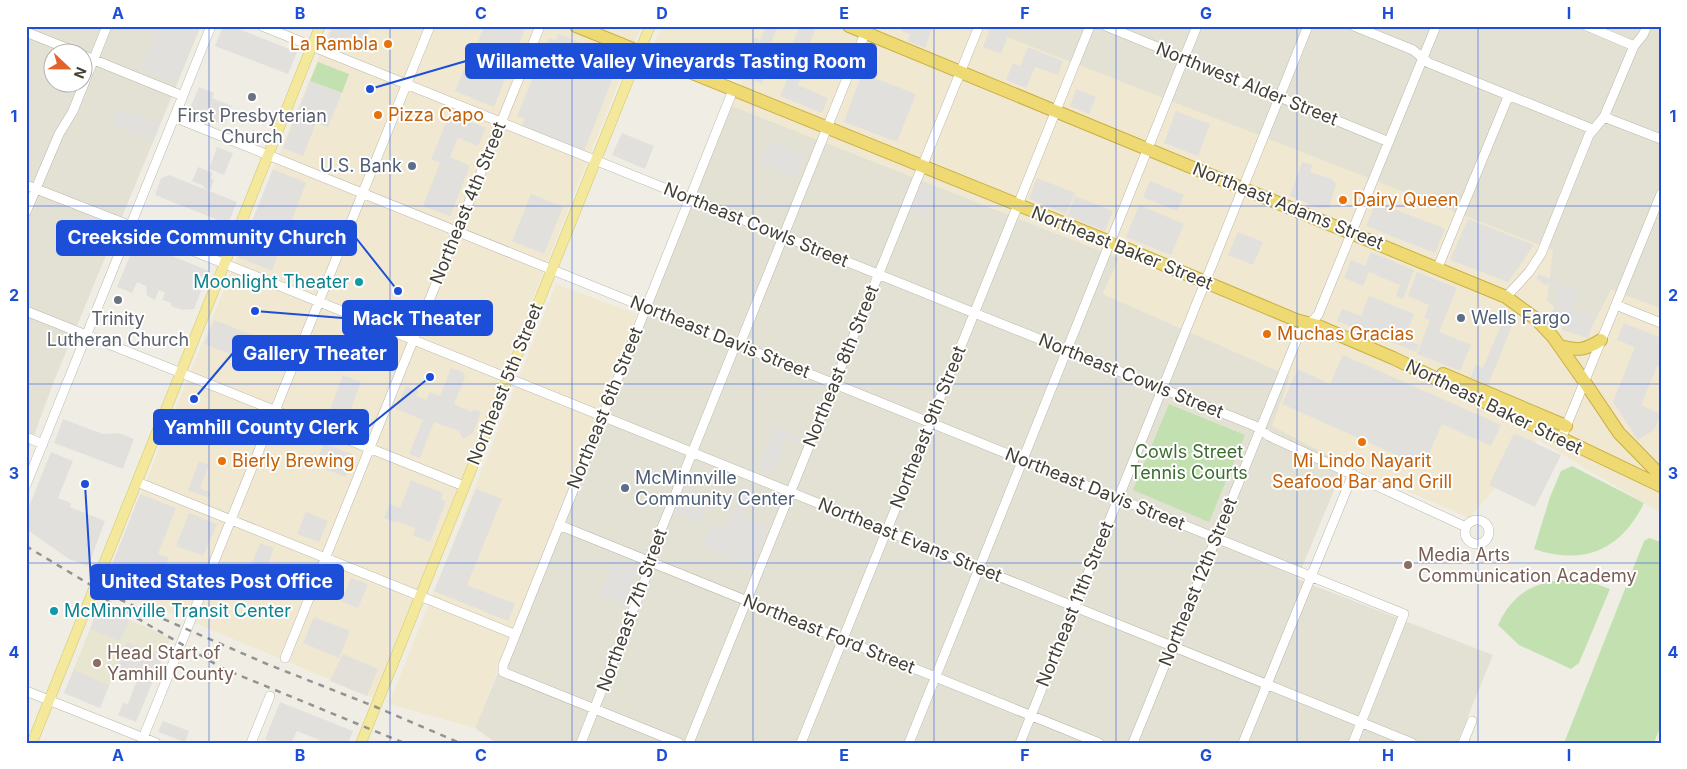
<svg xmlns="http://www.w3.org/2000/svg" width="1687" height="769" font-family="Inter,sans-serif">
<rect width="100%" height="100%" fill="#f0eee4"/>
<path fill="#e3e1d3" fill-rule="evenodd" d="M26 26H201L54 381 26 457ZM52 52H82V82H52Z
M979 26H1661V309L1611 290 1588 335 1547 301Z
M732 106 1119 258 1103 294 1290 376 1273 426 1345 464 1297 579 1493 655 1457 743H496L475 728Z"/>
<path fill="#f0e8d1" d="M331 26H641L374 698 104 585Z
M662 26H979L1553 250 1547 301 1588 335 1611 290 1661 309V513L1538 440 1469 518 1345 464 1272 426 1290 376 1103 294 1119 258 732 106 742 79 654 44Z
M556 284 637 314 475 728 389 704Z"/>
<path fill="#e2e0d9" d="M343 654 378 669 367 696 330 681Z"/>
<path fill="#e8e5d0" d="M99 607 151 629 170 639 163 657 127 642 100 708 64 693Z"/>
<path fill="#c3e0b1" d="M318 62 349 74 342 93 310 81Z
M1169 404 1245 435 1209 522 1133 490Z
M1572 466 1644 503C1621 550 1584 566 1534 549L1550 497 1561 471Z
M1649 538 1661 542V725L1654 743H1564L1644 541Z
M1571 579 1591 582 1610 589 1579 663 1571 669 1519 645 1498 625C1513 592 1536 581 1571 579Z"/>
<path fill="#e1e0dc" d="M157 26H199L176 83 140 68Z
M223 26H231L297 52 288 74 215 46Z
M333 26H371L359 53 327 41Z
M484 26H526L494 107 455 91 473 46 476 47Z
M766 26H778L767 53 773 56 762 84 739 75 754 38 760 40Z
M800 26H817L810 42 813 44 806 60 788 53Z
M903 26H933L925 48 908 41 910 34 901 31Z
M991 26H998L1010 31 1001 54 983 47Z
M558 34 614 56 612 63 618 65 584 151 522 126 524 119 517 116 549 38 556 40Z
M1028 47 1063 61 1058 75 1035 67 1026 88 1006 80 1013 63 1020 66Z
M792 69 802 73 798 85 828 98 822 113 780 96Z
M862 73 916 94 897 142 844 122Z
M310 81 342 93 328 127 316 123 303 156 283 148Z
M199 87 214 93 212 98 232 106 224 125 189 111Z
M1076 89 1096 97 1089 114 1070 106Z
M119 109 160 124 154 140 113 125Z
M1176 111 1210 124 1198 156 1164 143Z
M450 113 486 128 478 146 458 138 450 157 470 166 450 216 423 206 440 163 431 159Z
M622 133 654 146 645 169 612 155Z
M769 141 805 156 796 178 760 164Z
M217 147 233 153 224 175 209 169Z
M1302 162 1313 165 1310 172 1332 179 1336 184 1329 208 1322 207 1321 209 1290 196Z
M198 167 213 173 211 178 214 180 210 191 204 188V186L192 181Z
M273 169 306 183 272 271 238 257Z
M169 175 237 202 228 224 155 195 161 178Z
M1037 178 1075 193 1066 214 1029 199Z
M1150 181 1184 195 1177 211 1143 197Z
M922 184 936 190 926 218 910 211Z
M531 194 563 207 544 254 512 241Z
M1075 196 1113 211 1105 231 1067 216Z
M1376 202 1445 229 1435 253 1366 226Z
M1139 205 1184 224 1171 255 1126 237Z
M1468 219 1534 245 1508 282 1450 260Z
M1238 232 1263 242 1253 265 1228 255Z
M136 241 209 271 194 309 182 310 171 306V303L162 300 165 293 159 290 155 300 147 296 146 286 137 282 132 293 117 287Z
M1371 252 1414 270 1403 299 1396 296 1400 285 1369 272 1363 286 1344 278 1351 260 1365 266Z
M1417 272 1457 288 1439 332 1471 345 1460 371 1417 354 1430 320 1424 318 1429 305 1408 296Z
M1539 274 1579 291 1573 309 1595 318 1588 338 1562 330 1567 319 1562 317 1556 326 1550 318 1559 292 1548 283 1546 286 1536 278Z
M1369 296 1414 314 1405 339 1419 345 1416 352 1337 321 1342 309 1361 316Z
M1507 311 1516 316 1488 385 1471 377 1475 365 1483 368Z
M214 320 253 335 243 359 204 344Z
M1624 323 1661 338V367L1657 366 1641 405 1661 414 1654 430 1638 440 1613 402 1635 347 1617 340Z
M1343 355 1501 425 1491 446 1442 424 1423 467 1282 404 1298 369 1330 384Z
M451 368 463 372 465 377 454 404 472 412 474 409 481 412 473 433 463 439 459 431 434 422 420 458 409 454 423 420 396 409 406 386 418 391 416 396 426 400 430 392 440 396Z
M343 375 361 382 344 426 326 419Z
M63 419 103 434 119 433 134 439 123 469 54 443Z
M775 426 802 437 799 443 786 438 772 473 758 468Z
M1514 433 1561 455 1535 507 1489 485Z
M324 443 354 455 346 477 315 465Z
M51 452 73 461 58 498 71 503 70 507 105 521 88 566 69 559 26 529V514Z
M199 461 209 465 200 488 211 493 209 498 188 490Z
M411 480 443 493 441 499 446 502 430 542 413 535 415 528 397 521 396 523 384 518 390 504 400 508Z
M744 484 753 488 742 516 768 527 751 568 702 547 712 523 725 528Z
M680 487 709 499 699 523 670 510Z
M476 489 502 499 467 585 515 604 508 621 434 591Z
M140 494 176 508 158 554 169 558 151 601 107 577Z
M306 512 328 521 319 542 297 534Z
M189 513 217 524 203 556 176 546Z
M260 543 274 548 257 592 242 587Z
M613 561 638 571 625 604 600 594Z
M351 578 368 584 358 608 341 601Z
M99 607 129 620 120 641 90 629Z
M314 617 350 631 339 658 303 643Z
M127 642 163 657 136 722 118 715 123 703 128 704 137 680 115 671Z
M74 670 109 685 100 708 64 693Z
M280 702 353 731 348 743H327L297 731 291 743H275L265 739Z
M163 721 189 731 185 742 158 732Z"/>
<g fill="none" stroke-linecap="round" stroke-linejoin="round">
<g stroke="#bab7a8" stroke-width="10">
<path id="minor" d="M262 26 1255 426 1269 436 1466 527
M1106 26 1389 142
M1354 26 1413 50 1429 63 1592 129
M1587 26 1634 46
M26 32 76 52
M82 55 183 96
M174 117 1404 614 1353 743
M1604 117 1661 139
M26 185 131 226 1412 743
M26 212 59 134 73 111 107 26
M1438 267 1508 97
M1506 297 1529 272 1541 254 1589 135 1604 117 1634 46 1643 35 1647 26
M1616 305 1661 323
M26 311 464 486
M26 437 43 444
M1561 439 1661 194
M137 482 514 634
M26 485 211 26
M1465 532a12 12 0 1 1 24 0a12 12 0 1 1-24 0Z
M559 525 1099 743
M285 658 540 26
M26 691 156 743
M141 743 430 26
M251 743 270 696
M581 743 648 572 651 555 733 351 742 339 868 26
M679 743 503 672V666L733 90
M689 743 979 26
M801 743 1090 26
M909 743 1197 26
M1020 743 1308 26
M1133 743 1299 334 1318 315 1436 26
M1243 743 1353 474
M1463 743 1472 721"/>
</g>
<g stroke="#d6c76d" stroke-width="11">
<path id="major" d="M32 743 320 26
M361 743 650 26"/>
</g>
<g stroke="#cbaf43" stroke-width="14">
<path id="highway" d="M576 26 1110 242 1296 320 1318 326 1393 358 1661 486
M849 26 1506 297 1536 319 1553 337 1584 381 1619 433 1661 476
M1560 346C1579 351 1585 350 1601 340
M1443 374 1566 426"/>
</g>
<use href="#minor" stroke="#fff" stroke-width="9"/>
<use href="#major" stroke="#f3e89b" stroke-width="10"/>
<use href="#highway" stroke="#eed972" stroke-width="12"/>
<path stroke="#939393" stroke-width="2.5" stroke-dasharray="6 6" stroke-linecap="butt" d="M26 546 94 587 138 608 267 664 376 707 460 743
M106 600 224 669 404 743"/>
</g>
<path fill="none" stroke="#1d4ed8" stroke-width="1" stroke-opacity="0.55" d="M209 26V743M390 26V743M572 26V743M753 26V743M934 26V743M1116 26V743M1297 26V743M1478 26V743M26 206H1661M26 384H1661M26 563H1661"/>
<g fill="#e8710a" stroke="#fff" stroke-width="2">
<circle cx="388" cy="44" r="5"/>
<circle cx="378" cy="115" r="5"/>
<circle cx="1343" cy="200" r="5"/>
<circle cx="1267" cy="334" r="5"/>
<circle cx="1362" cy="442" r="5"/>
<circle cx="222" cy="461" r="5"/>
</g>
<g fill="#6b7280" stroke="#fff" stroke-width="2">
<circle cx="252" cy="97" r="5"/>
<circle cx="118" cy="300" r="5"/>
</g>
<g fill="#5c6f8a" stroke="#fff" stroke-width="2">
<circle cx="412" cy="166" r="5"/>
<circle cx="1461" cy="318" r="5"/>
<circle cx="625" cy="488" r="5"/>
</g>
<g fill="#0f9aa8" stroke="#fff" stroke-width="2">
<circle cx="359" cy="282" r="5"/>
<circle cx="54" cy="611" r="5"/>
</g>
<g fill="#8d6e63" stroke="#fff" stroke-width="2">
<circle cx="1408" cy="565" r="5"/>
<circle cx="97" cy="663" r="5"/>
</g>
<g text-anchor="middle" stroke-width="4" stroke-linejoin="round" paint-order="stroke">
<g font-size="18" fill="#c56008" stroke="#fff" text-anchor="start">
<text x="378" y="50" text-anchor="end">La Rambla</text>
<text x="388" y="121">Pizza Capo</text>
<text x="1353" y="206">Dairy Queen</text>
<text x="1277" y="340">Muchas Gracias</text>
<text x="232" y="467">Bierly Brewing</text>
<text x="1362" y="467" text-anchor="middle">Mi Lindo Nayarit<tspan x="1362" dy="21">Seafood Bar and Grill</tspan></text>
</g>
<g font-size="18" fill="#423f35" stroke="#fff">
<text transform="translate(1247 84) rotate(22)" y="6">Northwest Alder Street</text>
<text transform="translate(468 203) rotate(-68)" y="6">Northeast 4th Street</text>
<text transform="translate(1288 206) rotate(22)" y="6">Northeast Adams Street</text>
<text transform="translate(756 225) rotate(22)" y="6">Northeast Cowls Street</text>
<text transform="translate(1122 248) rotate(22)" y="6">Northeast Baker Street</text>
<text transform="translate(720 337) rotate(22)" y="6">Northeast Davis Street</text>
<text transform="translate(841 366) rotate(-68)" y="6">Northeast 8th Street</text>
<text transform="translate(1131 376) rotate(22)" y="6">Northeast Cowls Street</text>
<text transform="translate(505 384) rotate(-68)" y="6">Northeast 5th Street</text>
<text transform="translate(1494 407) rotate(26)" y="6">Northeast Baker Street</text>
<text transform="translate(605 408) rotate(-68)" y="6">Northeast 6th Street</text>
<text transform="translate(928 427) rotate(-68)" y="6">Northeast 9th Street</text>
<text transform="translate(1095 489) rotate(22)" y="6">Northeast Davis Street</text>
<text transform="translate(910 540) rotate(22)" y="6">Northeast Evans Street</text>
<text transform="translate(1198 582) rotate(-68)" y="6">Northeast 12th Street</text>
<text transform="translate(1075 604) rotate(-68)" y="6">Northeast 11th Street</text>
<text transform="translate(632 610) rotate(-70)" y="6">Northeast 7th Street</text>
<text transform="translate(829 634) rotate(22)" y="6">Northeast Ford Street</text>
</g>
<g font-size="18" fill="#5b616d" stroke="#fff">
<text x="252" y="122">First Presbyterian<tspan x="252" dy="21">Church</tspan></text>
<text x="118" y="325">Trinity<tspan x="118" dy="21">Lutheran Church</tspan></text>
</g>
<g font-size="18" fill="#4e5e75" stroke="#fff" text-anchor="start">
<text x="402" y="172" text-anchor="end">U.S. Bank</text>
<text x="1471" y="324">Wells Fargo</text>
<text x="635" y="484">McMinnville<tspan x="635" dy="21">Community Center</tspan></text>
</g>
<g font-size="18" fill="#0d838f" stroke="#fff" text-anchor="end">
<text x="349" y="288">Moonlight Theater</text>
<text x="64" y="617" text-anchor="start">McMinnville Transit Center</text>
</g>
<g font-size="18" fill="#3c6c2f" stroke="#fff">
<text x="1189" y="458">Cowls Street<tspan x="1189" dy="21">Tennis Courts</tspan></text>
</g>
<g font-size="18" fill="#785e54" stroke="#fff" text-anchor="start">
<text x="1418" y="561">Media Arts<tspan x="1418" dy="21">Communication Academy</tspan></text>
<text x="107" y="659">Head Start of<tspan x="107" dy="21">Yamhill County</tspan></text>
</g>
</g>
<path fill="none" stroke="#1d4ed8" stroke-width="2" d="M370 89L466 61M398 291L356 238M255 311L343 318M194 399L233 353M430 377L368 427M85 484L91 582"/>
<g fill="#1d4ed8" stroke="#fff" stroke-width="2">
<circle cx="370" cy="89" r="5"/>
<circle cx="398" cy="291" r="5"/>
<circle cx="255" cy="311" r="5"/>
<circle cx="194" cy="399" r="5"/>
<circle cx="430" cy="377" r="5"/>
<circle cx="85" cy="484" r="5"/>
</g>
<g fill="#1d4ed8" stroke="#1d4ed8" stroke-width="2">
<rect x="466" y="44" width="410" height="34" rx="5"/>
<rect x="57" y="221" width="299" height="34" rx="5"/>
<rect x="343" y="301" width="149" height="34" rx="5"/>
<rect x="233" y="336" width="164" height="34" rx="5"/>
<rect x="154" y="410" width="214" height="34" rx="5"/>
<rect x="91" y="565" width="252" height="34" rx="5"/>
</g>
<g font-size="19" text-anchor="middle" font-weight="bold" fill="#fff">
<text x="671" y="68">Willamette Valley Vineyards Tasting Room</text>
<text x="207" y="244">Creekside Community Church</text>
<text x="417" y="325">Mack Theater</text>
<text x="315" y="360">Gallery Theater</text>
<text x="261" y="434">Yamhill County Clerk</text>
<text x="217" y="588">United States Post Office</text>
</g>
<rect width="1687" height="769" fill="none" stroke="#ffffff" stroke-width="55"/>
<g transform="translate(68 68) rotate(112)"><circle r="24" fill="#ffffff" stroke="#b3b2ae"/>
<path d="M0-4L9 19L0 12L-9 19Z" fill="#e26329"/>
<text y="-8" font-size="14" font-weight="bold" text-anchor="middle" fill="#423f35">N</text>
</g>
<rect x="28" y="28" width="1632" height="714" fill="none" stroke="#1d4ed8" stroke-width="2"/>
<g font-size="16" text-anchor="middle" font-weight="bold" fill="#1d4ed8">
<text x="118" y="19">A</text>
<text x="300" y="19">B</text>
<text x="481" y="19">C</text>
<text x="662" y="19">D</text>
<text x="844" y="19">E</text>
<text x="1025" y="19">F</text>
<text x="1206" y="19">G</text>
<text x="1388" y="19">H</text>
<text x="1569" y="19">I</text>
<text x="14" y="122">1</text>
<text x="1673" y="122">1</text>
<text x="14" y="301">2</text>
<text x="1673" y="301">2</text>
<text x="14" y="479">3</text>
<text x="1673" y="479">3</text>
<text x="14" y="658">4</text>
<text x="1673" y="658">4</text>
<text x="118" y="761">A</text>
<text x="300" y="761">B</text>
<text x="481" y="761">C</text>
<text x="662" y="761">D</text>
<text x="844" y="761">E</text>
<text x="1025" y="761">F</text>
<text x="1206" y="761">G</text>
<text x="1388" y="761">H</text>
<text x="1569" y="761">I</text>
</g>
</svg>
